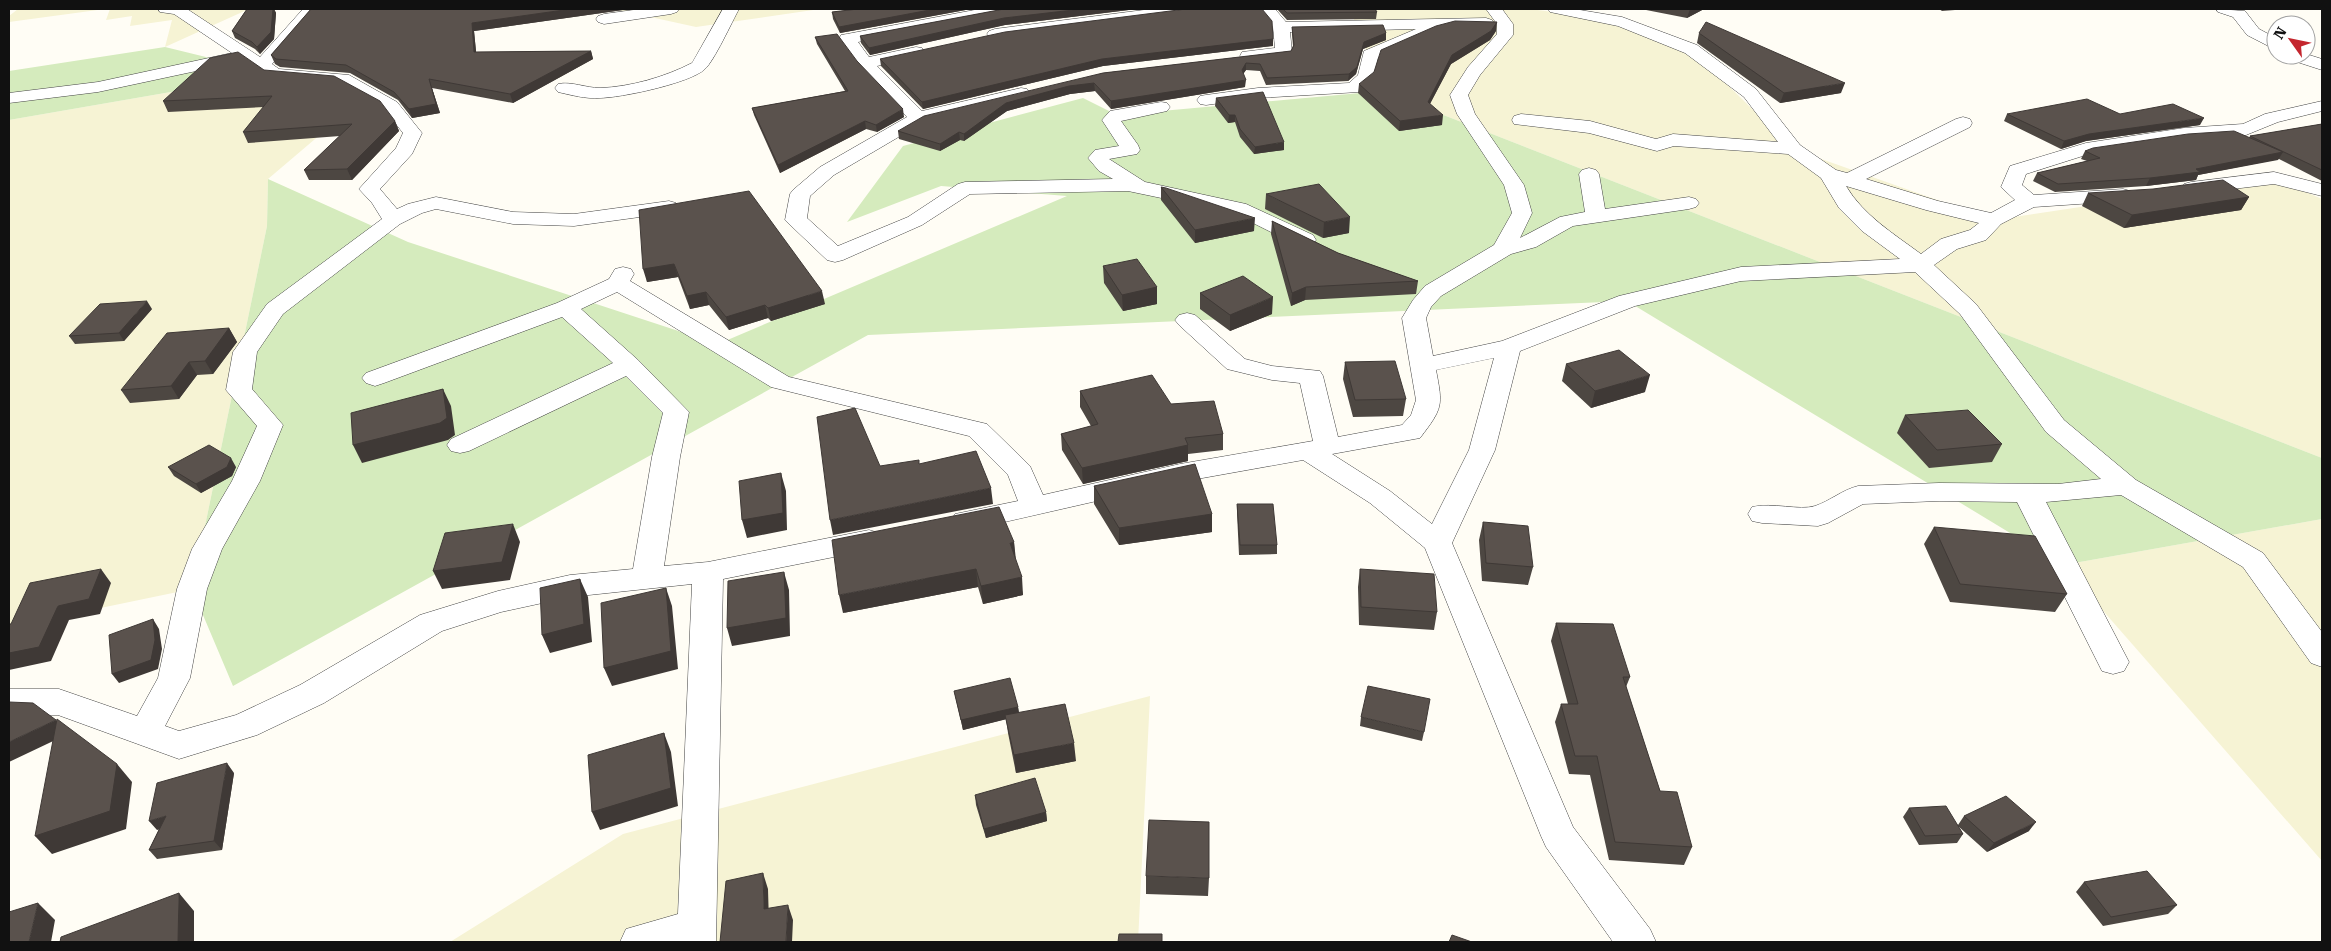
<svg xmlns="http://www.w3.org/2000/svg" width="2331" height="951" font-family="'Roboto Serif',serif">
<rect width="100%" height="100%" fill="#fffdf5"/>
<path fill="#f6f3d4" d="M18 9H105L9 22V16Z
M110 9H249L165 47 172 20 130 26 132 16 106 20Z
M614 9H820L696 27Z
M1350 9H1530L1584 16 1691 49 1793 149 1994 220 2274 178 2322 199V458L1382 91Z
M275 74 328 128 268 179 267 226 192 589 9 627V120Z
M2322 519V861L2063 565Z
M1150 696 1138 942H450L623 834Z"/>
<path fill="#d5ebbd" d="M165 47 275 74 9 120V71Z
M1382 91 2322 458V519L2063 565 1627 301 868 335 233 686 192 589 267 226 268 179 408 242 718 344 1067 196 941 186 847 222 903 146 1083 98 1117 115Z"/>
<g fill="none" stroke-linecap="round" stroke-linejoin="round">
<g stroke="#444" stroke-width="1">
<path id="minor" d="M158 9H187L260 57 303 9H319L272 64 279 69 349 75 397 102 422 133 412 154 380 189 397 209 408 204 436 197 513 212 574 214 669 201 676 203 679 207 676 211 669 213 574 226 513 224 436 209 422 213 400 224 283 314 257 352 252 389 283 425 260 481 222 549 207 589 190 678 165 726 179 731 236 715 300 685 420 615 498 591 570 575 633 569 652 457 663 413 626 376 469 451 460 453 451 451 447 445 451 439 613 363 562 317 384 383 375 386 366 383 362 378 366 373 557 303 609 279 615 269 623 267 631 269 634 274 630 281 789 377 987 424 1030 466 1043 495 1180 464 1313 441 1300 383 1272 380 1227 369 1179 325 1175 320 1179 315 1187 313 1195 315 1245 359 1272 366 1320 371 1323 376 1338 437 1402 425 1411 415 1416 400 1402 318 1413 300 1425 286 1494 245 1512 213 1504 185 1457 114 1450 95 1468 67 1497 34V24L1486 9H1502L1513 24V35L1480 75 1468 95 1475 114 1524 185 1532 213 1520 238 1560 217 1585 212 1579 174 1582 170 1589 168 1596 170 1599 174 1605 209 1689 197 1696 199 1699 203 1696 207 1689 209 1573 226 1536 247 1511 254 1441 296 1431 307 1426 318 1433 356 1502 341 1619 296 1741 267 1900 259 1862 231 1839 208 1821 178 1788 154 1674 146 1657 151 1589 133 1514 124 1512 120 1514 116 1521 114 1590 121 1656 139 1673 134 1778 142 1744 97 1685 53 1618 26 1550 12 1548 9H1574L1622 17 1697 45 1756 89 1800 145 1836 170 1847 173 1956 119 1963 117 1970 119 1972 123 1970 127 1866 179 1938 201 1991 213 2015 200 2001 187 2010 166 2086 143 2184 128 2243 124 2265 114 2322 101V111L2278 122 2246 135 2184 140 2089 154 2026 174 2022 185 2034 195 2123 189 2130 191 2133 195 2130 199 2123 201 2034 207 2001 224 1986 240 1957 249 1934 265 1976 304 2064 420 2136 480 2263 553 2322 632V667L2311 663 2243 567 2121 495 2046 502 2129 662 2124 671 2113 674 2102 671 2017 502 1939 501 1863 504 1828 523 1818 526 1762 523 1752 521 1748 514 1752 507C1772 502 1800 511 1815 506 1830 501 1842 490 1858 486L1939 483 2058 484 2101 479 2046 432 1960 314 1915 272 1741 281 1635 306 1520 351 1495 450 1452 543 1573 827 1650 929 1656 942H1613L1546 847 1541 836 1425 548 1370 503 1303 460 1180 482 965 531 955 528 951 521 955 514 1018 501 1008 475 969 436 771 387 617 292 581 309 638 360 689 412 680 457 664 566 708 562 869 530 879 533 884 540 879 547 869 550 723 579 716 942H620L626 929 678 914 692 584 570 597 501 612 442 631 324 703 257 735 179 759 58 715H9V689H59L137 716 158 678 177 589 192 549 232 481 257 426 226 390 233 352 267 304 382 219 372 203 359 189 396 148 403 133 385 110 339 84 275 79 269 78 243 61 98 92 9 103V93L98 82 232 53 174 14 160 12ZM1846 186 1926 210 1979 223 1970 230 1941 239 1921 254C1894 234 1863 215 1846 186ZM1494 358 1469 450 1432 524 1390 491 1332 454 1420 438C1443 408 1443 406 1436 370Z
M641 9H679L677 12 671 14 604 24 598 22 596 19 598 16 604 14Z
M723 9H739C732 22 714 61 705 69 691 83 620 98 599 98 586 99 571 95 558 92L555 88 558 84C571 81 586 88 600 88 630 87 665 77 692 63Z
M980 9H1012L1010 12 1004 14 858 42 869 57 916 47 922 48 924 52 922 56 877 66 922 111 1021 88 1027 89 1030 93 1027 97 924 122 834 175 810 196 807 218 838 246 908 217 958 184 965 182 1113 179 1099 171 1088 158 1095 150 1119 146 1102 120 1110 111 1161 102 1167 103 1170 107 1167 111 1121 121 1138 145 1140 150 1137 154 1109 159 1145 182 1246 204 1313 235 1316 240 1313 245 1305 246 1297 245 1233 213 1128 191 970 194 922 225 843 260 835 262 827 260 785 220 790 194 793 190 820 167 907 117 859 67 839 39 841 35 847 34Z
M1152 9H1194L1192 12 1186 14 995 39 989 37 987 34 989 31 995 29Z
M1259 9H1275L1286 22 1486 18 1492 20 1494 23 1492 26 1486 28 1438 29 1436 32 1378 58 1373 79 1359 92 1258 98 1206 105 1200 104 1197 100 1200 96 1206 95 1258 88 1349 83 1358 75 1364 51 1416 29 1290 32 1292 52 1290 56 1248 61 1242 60 1240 56 1242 52 1275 48 1273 27Z
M2216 9 2245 11 2259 29 2276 38V50L2247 35 2233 17 2218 12Z
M2306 54 2322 59V70L2288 59 2286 55Z
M2274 172 2322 184V196L2274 184 2191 194 2184 192 2181 188 2184 184 2191 182Z"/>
</g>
<use href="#minor" fill="#fff" fill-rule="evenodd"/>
</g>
<path fill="#4d4742" d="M247 9H274L276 13 274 39 260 54 255 49 235 38 232 31Z
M311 9H630L474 31 476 52 591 51 593 59 513 103 432 88 440 113 412 118 398 100 350 73 280 67 275 64 271 55Z
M858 9H971L840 33 833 19 832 12Z
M1005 9H1137L1005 25 870 55 861 43 860 36Z
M1277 9H1375L1377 12 1376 19 1287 20Z
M1641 9H1704L1687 18Z
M1939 9H1968L1942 11Z
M1292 27 1386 33V40L1363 49 1356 74 1348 81 1266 85 1260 71 1246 70 1243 74 1245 87 1111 109 1095 91 1070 94 1007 111 964 141 960 140 940 151 899 139 898 131 1103 73 1291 51 1293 46 1292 34Z
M1496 31 1490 40 1451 64 1430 104 1442 125 1399 131 1358 93 1359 84Z
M1699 33 1841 93 1780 103 1697 43Z
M815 37 857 61 904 117 877 132 866 129 780 173 754 115 752 108 845 91 817 44Z
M1273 39V46L1103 66 923 109 881 66 880 59Z
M264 70 395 121 399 131 352 180H309L304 170 340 136 248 143 243 132 264 107 168 112 163 101Z
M1216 98 1284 150 1254 154 1240 137 1235 122 1228 123 1215 106Z
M2007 114H2120L2200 125 2086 141 2061 149 2004 121Z
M2322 124V181L2279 159 2198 175 2196 180 2146 186 2055 192 2033 181 2037 173 2087 161 2081 159 2085 151 2249 138 2250 136Z
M1161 187 1254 231 1195 243 1161 200Z
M2088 193 2249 197 2241 210 2124 228 2082 206Z
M1266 194 1349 233 1323 238 1265 209Z
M639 210 825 304 771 321 768 318 729 330 709 305 690 309 678 277 647 282Z
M1272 221 1338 253 1418 281 1416 294 1305 300 1291 306 1271 234Z
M1103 266 1157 287V304L1123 311 1104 283Z
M1200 293 1272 314 1230 331 1200 309Z
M152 309 124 341 75 344 69 336Z
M229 328 237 342 213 374 197 375 179 399 130 403 121 390Z
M1345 362 1406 399 1403 416 1353 417 1343 379Z
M1566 364 1645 392 1591 408 1562 381Z
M1080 391 1171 404 1223 434V450L1188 454V461L1083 484 1062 450 1061 434 1091 426 1080 407Z
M1905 415 2002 444 1992 462 1929 468 1897 433Z
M168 467H236L232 476 201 493 174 476Z
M1094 486 1212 514V532L1119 545 1094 504Z
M1237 504 1277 545V554L1239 555 1237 513Z
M1483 522 1533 567 1528 585 1482 581 1479 540Z
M1934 527 2067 594 2055 612 1950 602 1924 544Z
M1014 542 1015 559 1023 595 983 604 978 587 843 613Z
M1360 569 1437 612 1434 630 1359 625 1358 587Z
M1556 623 1630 677 1626 687 1660 791 1692 847 1684 865 1609 860 1590 775 1569 774 1555 722 1561 704H1568L1551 641Z
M954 691 1018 707 1019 712 1076 761 1016 773 1008 733 1006 719 963 730Z
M1361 717 1424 732 1422 741 1360 726Z
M234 773 222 850 157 859 149 850 159 829 157 830Z
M975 795 1046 812 1047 821 986 838 976 805Z
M1909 808 1958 825 1964 816 2029 831 1987 852 1958 826 1963 834 1957 843 1919 845 1903 817Z
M1146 876 1209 878 1208 896 1146 894Z
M2084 882 2177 905 2168 914 2103 926 2076 892Z"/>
<path fill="#3f3936" d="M273 9H274L276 13 274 39 260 54 257 47Z
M571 9H630L474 31 477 61 474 52 472 23Z
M935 9H971L840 33 839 27Z
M1082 9H1137L1005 25 870 55 869 48 1004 18Z
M1690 9H1704L1687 18Z
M1497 22 1496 31 1490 40 1451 64 1426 111 1428 102 1452 55Z
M1386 33V40L1363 49 1356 74 1348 81 1349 74 1364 42Z
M1273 39V46L1103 66 923 109 922 102 1102 59Z
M591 51 593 59 513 103 510 94Z
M1246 63V70L1241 77 1242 70Z
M429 79 440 113 412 118 409 109Z
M1246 80 1245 87 1111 109V101Z
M1094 83 1095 91 1070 94 1007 111 964 141V134L1006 103 1069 86Z
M1845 83 1841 93 1780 103 1784 93Z
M903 109 904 117 877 132 876 125Z
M1229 115H1235V122L1228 123Z
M1443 115 1442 125 1399 131 1400 121Z
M2204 118 2200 125 2086 141 2061 149 2064 141 2089 134Z
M395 121 399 131 352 180 347 169Z
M865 121 866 129 780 173 778 165Z
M959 132 960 140 940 151V144Z
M1284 142V150L1254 154 1255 147Z
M2283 152 2278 160 2198 175 2196 180 2146 186 2150 178Z
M2249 197 2241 210 2124 228 2132 215Z
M1350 217 1349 233 1323 238 1324 222Z
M1255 218 1254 231 1195 243V230Z
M674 264 678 277 647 282 643 269Z
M1157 287V304L1123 311 1122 295Z
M1306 287 1305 300 1291 306 1292 293Z
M822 291 825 304 771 321 768 308Z
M706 292 709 305 690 309 687 296Z
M1273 297 1272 314 1230 331V315Z
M147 301 152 309 124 341 119 333Z
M765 305 768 318 729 330 726 317Z
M229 328 237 342 213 374 205 361Z
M189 362 197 375 179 399 171 386Z
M1650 375 1645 392 1591 408 1595 391Z
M443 389 451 406 455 435 448 440 362 463 353 445Z
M1188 445V461L1083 484 1082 468Z
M231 458 236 467 232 476 201 493 196 484Z
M781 473 786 491 787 530 747 538 742 520Z
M991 488 993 504 833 535 830 520Z
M1212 514V532L1119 545V528Z
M513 524 520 542 510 580 442 589 433 571Z
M1014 542 1016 560 1010 543Z
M101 569 111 583 100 614 69 620 51 661 9 670V653L58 606Z
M976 569 978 587 843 613 839 595Z
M784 572 789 590 790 636 732 646 727 628Z
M1022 577 1023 595 983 604 981 586Z
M580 579 588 597 592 642 550 653 542 635Z
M666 588 672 606 678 669 612 686 604 668Z
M153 619 159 629 162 649 158 669 119 683 112 674Z
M1018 707 1019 716 963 730 961 720Z
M56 720 68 734 9 762V742Z
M664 733 671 752 678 806 600 830 592 812Z
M1074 743 1076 761 1016 773 1014 755Z
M227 763 234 773 222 850 214 841Z
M117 764 132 782 126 829 52 854 35 836Z
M1046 812 1047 821 986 838 984 829Z
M166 816 173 825 157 830 149 821Z
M2036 822 2029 831 1987 852 1994 843Z
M763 873 768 889 769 924 764 909Z
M179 893 194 911V942H177Z
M38 903 55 920 51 942H29Z
M788 905 793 920 792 942H786Z"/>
<path fill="#5a524d" stroke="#3f3936" d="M247 9H273L271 32 257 47 252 42 232 31Z
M311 9H571L472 23 474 52 591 51 510 94 429 79 436 104 409 109 394 92 346 65 276 59 271 55Z
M858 9H935L839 27 832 12Z
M1004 9H1082L1004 18 869 48 860 36Z
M1186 9H1262L1272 21 1273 39 1102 59 922 102 880 59 1005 32Z
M1283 9H1375L1377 12 1287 13Z
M1455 21 1497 22 1491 31 1452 55 1428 102 1443 115 1400 121 1359 84 1374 72 1381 50 1436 26Z
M1706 22 1845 83 1784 93 1699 33Z
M1383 25 1386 33 1364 42 1357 67 1349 74 1267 78 1260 64 1246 63 1242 70 1246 80 1111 101 1094 83 1069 86 1006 103 964 134 959 132 940 144 898 131 924 116 1103 73 1291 51 1294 45 1292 27Z
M837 34 857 61 903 109 876 125 865 121 778 165 752 108 848 91 815 37Z
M238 52 264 70 334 76 380 101 395 121 347 169 304 170 352 124 243 132 272 96 163 101 210 58Z
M1263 92 1284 142 1255 147 1240 129 1235 115H1229L1216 98Z
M2087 99 2120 114 2173 104 2204 118 2089 134 2064 141 2007 114Z
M2322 124V170L2250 136Z
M2234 131 2283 152 2196 169 2200 172 2150 178 2058 184 2037 173 2100 158 2085 151 2093 148 2188 134Z
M2223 180 2249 197 2132 215 2088 193 2153 189Z
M1319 184 1350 217 1324 222 1266 194Z
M1161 187 1166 188 1255 218 1195 230Z
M749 191 822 291 768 308 765 305 726 317 706 292 687 296 674 264 643 269 639 210Z
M1272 221 1338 253 1418 281 1306 287 1292 293Z
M1137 259 1157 287 1122 295 1103 266Z
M1243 276 1273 297 1230 315 1200 293Z
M147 301 119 333 69 336 100 304Z
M229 328 205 361 189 362 171 386 121 390 167 333Z
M1619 350 1650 375 1595 391 1566 364Z
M1395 361 1406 399 1355 400 1345 362Z
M1152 375 1171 404 1214 401 1223 434 1185 438 1188 445 1082 468 1061 434 1098 424 1080 391Z
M443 389 447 418 440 423 353 445 351 413Z
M855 408 880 466 919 460V464L976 451 991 488 830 520 817 417Z
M1968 410 2002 444 1937 450 1905 415Z
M209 445 231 458 227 467 196 484 168 467Z
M1195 464 1212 514 1119 528 1094 486Z
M781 473 783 513 742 520 739 481Z
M1237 504H1273L1277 545H1240Z
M999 507 1014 542 1010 543 1022 577 981 586 976 569 839 595 832 540Z
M1483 522 1528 526 1533 567 1486 563Z
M513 524 502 562 433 571 445 533Z
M1934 527 2035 536 2067 594 1960 584Z
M101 569 89 599 58 606 39 647 9 653V624H11L30 583Z
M1360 569 1434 574 1437 612 1361 607Z
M784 572 786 618 727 628 728 581Z
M580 579 584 624 542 635 540 588Z
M666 588 671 651 604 668 601 603Z
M153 619 155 640 151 660 112 674 109 635Z
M1556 623 1613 624 1630 677H1623L1660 791 1677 792 1692 847 1615 842 1597 756H1575L1561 704H1578Z
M1010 678 1018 707 961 720 954 691Z
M1368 686 1430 699 1424 732 1361 717Z
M9 702 33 703 56 720 9 742Z
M1065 704 1074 743 1014 755 1005 715Z
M57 719 117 764 110 811 35 836Z
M664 733 671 788 592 812 588 755Z
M227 763 214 841 149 850 166 816 149 821 157 783Z
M1035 778 1046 812 984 829 975 795Z
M2006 796 2036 822 1994 843 1964 816Z
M1946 806 1963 834 1925 836 1909 808Z
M1149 820 1209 822V878L1146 876Z
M2147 871 2177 905 2111 917 2084 882Z
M763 873 764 909 788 905 786 942H720L726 881Z
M179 893 178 942H60L61 937Z
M38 903 29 942H9V912Z
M1119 934H1162V942H1118Z
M1452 935 1472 942H1449Z"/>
<rect width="2331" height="951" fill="none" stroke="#111111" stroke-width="20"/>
<g transform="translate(2291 40) rotate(303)"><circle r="24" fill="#ffffff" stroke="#a0a0a0"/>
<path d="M0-4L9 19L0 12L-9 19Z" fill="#c4262e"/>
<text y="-8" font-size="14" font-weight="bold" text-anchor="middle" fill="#111111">N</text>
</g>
</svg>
